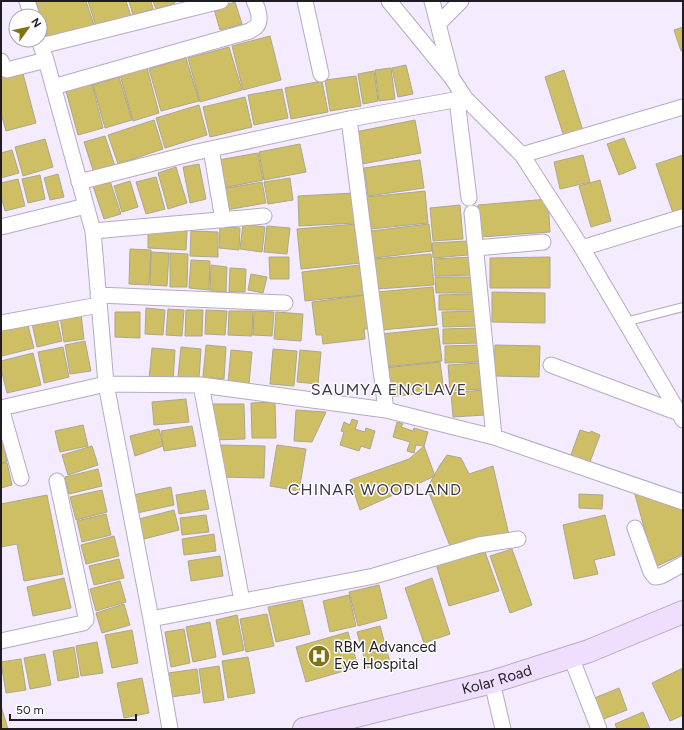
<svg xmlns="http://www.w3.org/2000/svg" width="684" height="730" font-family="Figtree,sans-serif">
<rect width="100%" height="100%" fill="#f4ebfe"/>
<path fill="#cebf65" stroke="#aba78f" d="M36 1H86L95 28 49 42Z
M88 1H126L131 16 96 27Z
M129 1H151L153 9 133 15Z
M153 1H174L175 3 156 9Z
M235 2 242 24 220 30 214 9Z
M683 27V50L681 51 674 30Z
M270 36 281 80 243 90 232 46Z
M229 47 242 90 200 102 188 58Z
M186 58 199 101 161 111 149 69Z
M406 65 413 94 398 97 392 68Z
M147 68 159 113 133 121 120 75Z
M391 68 395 99 379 101 375 70Z
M22 70 36 123 6 131 1 113V75Z
M564 70 583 131 564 137 545 77Z
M374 71 378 101 363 104 358 74Z
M356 76 361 106 330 111 325 80Z
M119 77 132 120 105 128 93 85Z
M322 81 328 112 291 119 285 88Z
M92 84 103 128 78 135 66 91Z
M282 89 288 118 254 125 248 95Z
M245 97 252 127 210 137 203 107Z
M199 105 207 135 165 148 156 118Z
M154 120 163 149 118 164 108 135Z
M415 120 421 153 362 164 355 132Z
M105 136 115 166 94 173 84 142Z
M624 138 636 168 619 175 607 144Z
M45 139 53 167 23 176 15 147Z
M300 144 306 172 264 180 259 152Z
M12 150 19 173 1 178V153Z
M258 153 263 180 223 188 218 160Z
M583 155 590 182 560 189 554 162Z
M683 155V210L673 213 656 164Z
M420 160 424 188 368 196 364 168Z
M199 164 206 199 190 203 183 167Z
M176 167 187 203 168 209 158 173Z
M58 174 64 197 50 200 44 178Z
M40 175 45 199 28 203 22 179Z
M156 177 165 209 146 214 136 182Z
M290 178 293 200 268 204 264 182Z
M18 179 25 206 5 211 1 196V183Z
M600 180 611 221 591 227 579 186Z
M110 181 121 214 104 219 93 186Z
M130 181 138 207 122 212 114 186Z
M262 182 266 203 226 210 222 189Z
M425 191 428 223 371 229 367 197Z
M354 193 356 223 299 226 298 196Z
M548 199 550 232 481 237 478 205Z
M460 205 463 239 433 241 430 208Z
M243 224 265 227 262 252 240 249Z
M357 224 361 263 301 269 297 229Z
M429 224 432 251 374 258 371 231Z
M267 226 290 228 287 254 264 252Z
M220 227 240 228 239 250 219 248Z
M148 229 187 231 186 250 148 248Z
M191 231 218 232V257L190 256Z
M467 241 468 255 433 258 432 243Z
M130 249 151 250 149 285 129 284Z
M151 252 169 253 167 286 150 285Z
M170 253 188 254 187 287H170Z
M431 254 434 285 377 289 374 259Z
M269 257H289V279H270Z
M472 257 473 275 435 276 434 259Z
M550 257V288H490V258Z
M191 260 210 261 209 290 189 288Z
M211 265 227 267 226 292 210 291Z
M360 265 363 295 305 301 302 272Z
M230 268 246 269 245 292H229Z
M251 274 267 277 263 293 248 290Z
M435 277H472V293H436Z
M433 287 437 325 381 330 377 292Z
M492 292 545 293V323L492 322Z
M473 294 474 310H439V295Z
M367 295 371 329H364L365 339 323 344 322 335H316L312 302Z
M146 308 165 310 163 335 145 334Z
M168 309 184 310 182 336 166 335Z
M186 310H203L202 336H185Z
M206 310 227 311 225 335 205 334Z
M229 311H253L252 336 228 335Z
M254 311 274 312 272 336 253 335Z
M477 311V326L443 327 442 312Z
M115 312H140V338L115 337Z
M276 312 303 314 301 341 274 339Z
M81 314 84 339 64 342 60 317Z
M57 318 62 341 37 347 32 323Z
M27 322 34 348 2 356 1 351V329Z
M438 328 442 361 385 367 382 334Z
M478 328V343L443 344V329Z
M85 341 91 371 70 374 65 345Z
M206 345 226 347 224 379 203 377Z
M478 345 479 362 445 363V346Z
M495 345 540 346 539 377 494 376Z
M63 347 69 377 44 383 38 352Z
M181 347 201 349 199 379 178 377Z
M152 348 175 350 173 381 149 379Z
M273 349 297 351 294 386 270 384Z
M231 350 252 352 249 384 228 383Z
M300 350 321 352 318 384 297 382Z
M33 353 41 385 7 393 1 369V361Z
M440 362 444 391 388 397 385 368Z
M480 363 482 389 450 391 448 365Z
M483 390 485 415 453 417 451 393Z
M186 399 189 422 154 425 152 402Z
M275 402 276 438H252L251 403Z
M212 404H244L245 439 213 440Z
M296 410 326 412 312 442 294 441Z
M352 419 358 421 355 429 365 432 366 428 375 431 370 449 361 446 359 451 340 445 344 432 341 431 344 422 350 425Z
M397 422 403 424 401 427 413 431 414 428 428 432 424 446 416 445 414 453 407 451 410 442 393 437Z
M83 425 88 446 60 452 55 431Z
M192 426 196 446 164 451 161 431Z
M159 429 163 446 135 456 130 436Z
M580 430 590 433 591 431 600 435 588 467 569 460Z
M1 443H3L7 462 1 463Z
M220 445 265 446 264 478 219 477Z
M277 445 306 449 299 491 270 486Z
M92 446 98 465 68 475 62 455Z
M424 446 435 476 360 510 350 480 409 459Z
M447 455 461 458 469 474 493 466 509 535 450 546 427 488 440 465Z
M7 463 12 485 1 488V464Z
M98 469 102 486 69 494 65 477Z
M171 487 174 505 137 513 133 495Z
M102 490 107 512 76 520 70 497Z
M205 490 209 509 179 514 176 495Z
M634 491 683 509V554L655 567Z
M579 494 603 495 602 509 579 508Z
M47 495 63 574 24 581 17 544 1 547V504Z
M174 510 179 530 144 539 139 519Z
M106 514 111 535 82 542 77 521Z
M206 515 209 532 182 535 180 518Z
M605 515 615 555 594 560 598 574 574 579 563 525Z
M214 534 216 551 184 555 182 539Z
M114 536 119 556 86 564 81 545Z
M512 549 532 605 510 613 490 556Z
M485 552 499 591 449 606 436 564Z
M220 556 223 576 191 581 188 561Z
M119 559 124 578 94 585 89 566Z
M64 578 71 608 33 616 27 587Z
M432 578 450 634 424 643 405 588Z
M120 581 126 602 96 611 90 589Z
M379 585 387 618 358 626 349 592Z
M349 595 356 626 330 632 323 601Z
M302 600 310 634 276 642 268 607Z
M124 604 130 625 102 633 96 613Z
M267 614 274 646 246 652 240 619Z
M237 615 244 650 223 655 216 620Z
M210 622 216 657 193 662 186 627Z
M380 626 390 662 367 668 357 632Z
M184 629 190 663 171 667 165 632Z
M132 630 138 663 112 668 105 635Z
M348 632 358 667 306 682 296 647Z
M97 642 103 673 81 676 76 646Z
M74 647 79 677 58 681 53 651Z
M45 654 51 685 30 689 24 658Z
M248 657 255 693 228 698 222 661Z
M21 659 26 690 6 693 1 662Z
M219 666 224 700 204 703 199 669Z
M683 668V715L670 721 652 683Z
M197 669 200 693 171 697 168 673Z
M142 678 149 713 124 718 117 683Z
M619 688 627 710 601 720 592 699Z
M1 706 8 729H1Z
M643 712 650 729H617L615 724Z"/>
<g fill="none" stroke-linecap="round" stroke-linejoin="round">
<g stroke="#b6aac0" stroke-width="10">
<path id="lane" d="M625 322 683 307"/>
</g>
<g stroke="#b6aac0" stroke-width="17">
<path id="street" d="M27 1 32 16
M305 1 321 74
M389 1 452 78 465 98 522 155 582 248 683 420
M432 1 451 74
M438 24 461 1
M39 40 46 60 93 231 106 384 151 619 170 729
M41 46 221 1
M1 61 4 69 7 70 46 60
M53 87 250 31C252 29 254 28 256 27 262 21 258 8 254 1
M457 100 469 198
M349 119 386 410
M211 149 223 220
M522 155 683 107
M79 182 197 152 349 119 465 98
M472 213 494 437
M1 227 86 206
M93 231 264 216
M476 248 543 242
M582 248 683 217
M98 295 285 303
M1 323 99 305
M551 365 679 413
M201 385 242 601
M1 408 106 384 201 385 386 410 494 437 683 502
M1 408 21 478
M635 528 651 572 655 577 661 576 683 564
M151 619 374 576 479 545 518 539
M1 641 83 623 86 620V617L57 481
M571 657 599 729
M492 682 503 729"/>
</g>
<g stroke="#b6aac0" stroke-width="24">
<g id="secondary">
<path id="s1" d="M304 729 492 682 589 651 683 612"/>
</g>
</g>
<use href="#lane" stroke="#fff" stroke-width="8"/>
<use href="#street" stroke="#fff" stroke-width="15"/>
<use href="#secondary" stroke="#efdefd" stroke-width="22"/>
</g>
<defs>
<g id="hospital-disc" transform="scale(1.15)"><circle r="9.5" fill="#817315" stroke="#fff"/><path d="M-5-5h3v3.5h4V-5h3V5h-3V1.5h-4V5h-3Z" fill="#fff"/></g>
</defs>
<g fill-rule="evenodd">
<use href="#hospital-disc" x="319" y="656"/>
</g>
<g text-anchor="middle" stroke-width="3" stroke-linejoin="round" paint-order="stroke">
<g font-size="15" fill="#201c24" stroke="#fff" text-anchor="start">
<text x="334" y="652">RBM Advanced<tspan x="334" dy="17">Eye Hospital</tspan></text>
</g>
<g font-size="15" fill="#201c24" stroke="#fff">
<text dy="5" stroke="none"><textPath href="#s1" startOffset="199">Kolar Road</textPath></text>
</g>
<g font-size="16" letter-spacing="1" fill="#403649" stroke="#fff">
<text x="389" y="395">SAUMYA ENCLAVE</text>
<text x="375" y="495">CHINAR WOODLAND</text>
</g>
</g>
<rect width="684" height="730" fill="none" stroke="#201c24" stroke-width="4"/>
<g transform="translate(28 28) rotate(57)"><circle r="19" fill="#ffffff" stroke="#a6a4a7"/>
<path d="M0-3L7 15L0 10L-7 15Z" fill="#817315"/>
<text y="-6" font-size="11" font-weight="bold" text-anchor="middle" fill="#201c24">N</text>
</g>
<path d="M10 714v6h126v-6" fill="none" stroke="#201c24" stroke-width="2"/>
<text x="16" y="714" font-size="12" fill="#201c24" stroke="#ffffff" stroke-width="3" paint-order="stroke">50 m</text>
</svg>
